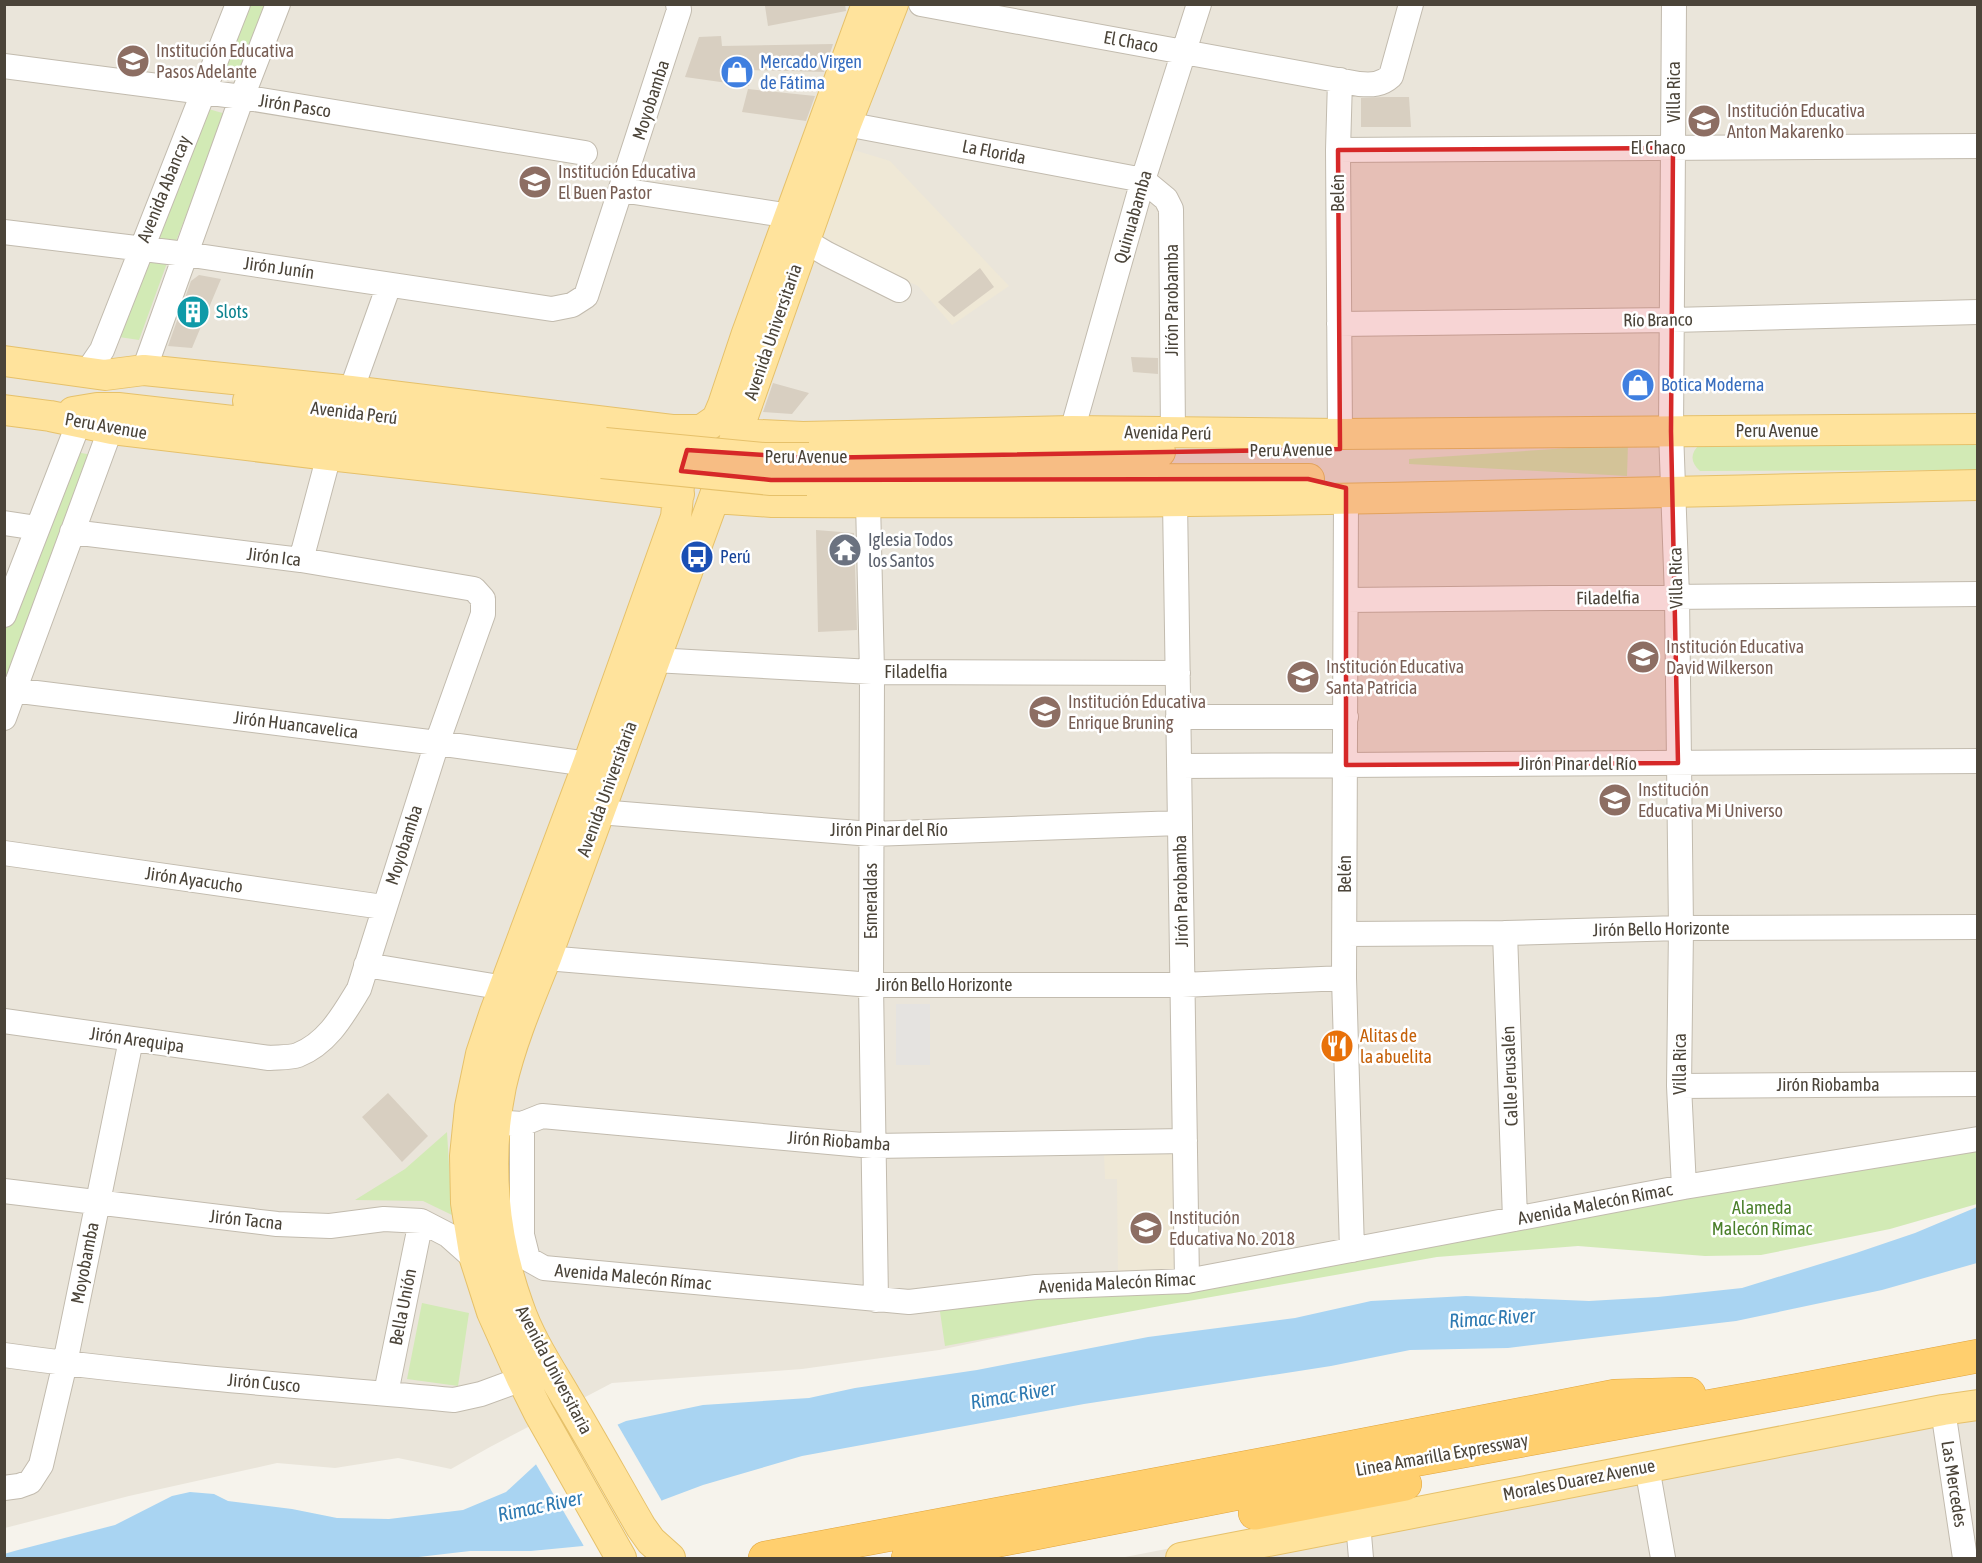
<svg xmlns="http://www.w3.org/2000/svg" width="1982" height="1563" font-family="'Asap Condensed',sans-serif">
<rect width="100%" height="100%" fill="#f6f3ec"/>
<path fill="#eae5da" d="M5 5H1977V1180L1507 1241 1256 1284 939 1350 802 1369 612 1383 490 1447 451 1469 398 1458 335 1468 277 1463 129 1496 5 1528Z
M1977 1391V1558H1120L1690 1447Z"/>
<path fill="#efe8d6" d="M854 150 890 161 1009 286 952 325 918 286 820 243Z
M1104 1154H1174L1175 1276 1118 1277 1117 1179H1105Z"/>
<path fill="#d2eab5" d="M244 5H268L242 82 214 76Z
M205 108 226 114 176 241 152 238Z
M148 262 167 263 139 340 119 337Z
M1977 439V470L1700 471C1690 462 1690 453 1700 444Z
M1628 444 1627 476 1409 464V459Z
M71 451 92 455 8 674H5L4 631Z
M447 1132 452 1215 423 1201 355 1200 405 1169Z
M1977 1145V1204L1890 1229 1761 1255 1705 1256 1578 1246 1437 1257 1160 1306 945 1346 939 1305 1052 1291Z
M422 1303 469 1313 458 1386 407 1379Z"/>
<path fill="#e5e3e0" d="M896 1004H930V1065H896Z"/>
<path fill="#a9d4f2" d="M1977 1207V1263L1882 1290 1736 1321 1508 1348 1410 1350 1331 1366 1084 1404 802 1456 703 1485 663 1500 583 1546 531 1551H470L410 1558H5L4 1554 18 1550 115 1525 172 1496 190 1492 214 1494 228 1501 292 1509 337 1518 389 1519 463 1510 506 1492 545 1456 626 1421 703 1405 809 1398 855 1388 977 1370 1148 1337 1295 1318 1371 1301 1466 1296 1589 1301 1658 1297 1742 1288 1856 1253 1915 1233Z"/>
<path fill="#f6f3ec" d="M616 1422 663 1503 585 1548 534 1461 543 1453Z"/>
<path fill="#d8cfc1" d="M775 4H845L846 11 768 26 765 6Z
M721 36 722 46 833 44 824 72 750 70 749 86 685 77 699 37Z
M748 89 815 96 806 121 742 112Z
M1383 97H1409L1411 127H1361V98Z
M980 268 994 287 954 317 938 302Z
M199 275 221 279 192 348 168 346 191 281Z
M1131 357 1158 358V374L1133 372Z
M773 383 809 393 792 414 763 412Z
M816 530 854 533 857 630 818 632Z
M388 1093 428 1136 402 1162 362 1117Z"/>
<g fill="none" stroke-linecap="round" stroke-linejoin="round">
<g stroke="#c2bbae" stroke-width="26">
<path id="minor" d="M921 4 1359 84C1372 85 1381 85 1391 76L1411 4
M1674 4 1671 431 1677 597 1681 928 1679 1086 1684 1187
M4 66 242 97 585 153
M1340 80 1338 150 1340 434
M846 124 1143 180 1166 199 1171 209 1173 433
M1338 150 1978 146
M621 190 791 216
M4 232 185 254 552 309 572 305 586 296 679 10 678 4
M805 241 827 254 899 290
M1339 324 1672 320 1978 312
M144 370 242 97 278 4
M87 372 102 350 238 4
M351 391 389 285
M1072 431 1143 180 1199 4
M1346 499 1344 978 1352 1250
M1175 501 1187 1281
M868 502 872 672 871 985 876 1300
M4 523 37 528
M301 560 329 455
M1346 600 1978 594
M4 615 79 422
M654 660 872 672 1178 673
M4 689 437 743 588 764
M1178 717H1346
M4 718 116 414
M1179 766 1978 761
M599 812 871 834 1180 823
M4 853 383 907
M1505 933 1515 1219
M1345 934 1505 933 1681 928 1978 927
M546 958 871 985H1182L1344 978
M366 965 505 988
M4 1021 269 1058C278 1057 289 1058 298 1055 328 1043 343 1015 359 989L437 743 483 614V599L474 589 301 560 72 532
M1679 1086 1978 1084
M506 1123 522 1124 542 1116 873 1146 1185 1141
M522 1124V1235L528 1259 544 1268 909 1302 1036 1287 1187 1281 1684 1187 1978 1139
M4 1191 277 1224 330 1226 384 1219 421 1221 448 1235 475 1259
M4 1355C154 1376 304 1386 454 1400L481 1394 522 1379
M386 1393 421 1221
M1943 1410 1965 1558
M1647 1467 1663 1558
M4 1488 19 1486 30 1482 41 1465 65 1363 131 1040
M1358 1523 1361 1558"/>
</g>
<g stroke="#e6c16a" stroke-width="32">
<path id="major" d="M4 361 105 375 144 370 351 391 672 430H701
M248 401 582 440
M4 410 50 416 112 429 329 455 679 494
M73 412 97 408H118L602 463
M737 434 803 437 1072 431 1340 434 1978 429
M809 458 1160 452
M807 480 1309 479
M714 498 772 502C976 503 1180 502 1384 498 1582 495 1780 489 1978 485
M621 1558 539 1413 522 1379 492 1312 475 1259 466 1203 465 1156 470 1107 481 1054 495 1012 588 764 676 517 680 475 684 458 697 433 717 419 723 405 746 336 867 4
M670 1558 651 1541 641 1527C616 1484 592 1440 566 1397 549 1368 529 1338 518 1305 493 1236 486 1159 501 1086 511 1042 529 1000 546 958L714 498 846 124 893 4
M1181 1558 1943 1410 1978 1405"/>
</g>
<g stroke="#e0a43c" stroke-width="34">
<path id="highway" d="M1255 1513 1405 1484
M765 1558 1291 1459 1615 1396 1689 1394
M908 1558 1337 1474 1799 1390 1978 1356"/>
</g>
<use href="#minor" stroke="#fff" stroke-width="24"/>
<use href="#major" stroke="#ffe39c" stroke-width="30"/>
<use href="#highway" stroke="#ffcf6e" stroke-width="33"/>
<g stroke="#e6c16a" stroke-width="32" stroke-linecap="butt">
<path id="major-bridge" d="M605 443 764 458H809
M602 463 771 480H807"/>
</g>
<use href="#major-bridge" stroke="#ffe39c" stroke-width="30"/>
</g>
<path fill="#d62828" fill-opacity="0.2" stroke="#d62828" stroke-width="4.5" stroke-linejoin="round" d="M1673 148 1671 431 1678 763 1346 765V488L1308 479 771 480 681 471 687 450 809 458 1340 449 1338 150Z"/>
<defs>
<g id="school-disc" transform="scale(1.725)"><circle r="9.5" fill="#8d6e63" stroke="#fff"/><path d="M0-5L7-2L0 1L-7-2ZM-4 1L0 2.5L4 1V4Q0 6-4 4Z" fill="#fff"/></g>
<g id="shop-disc" transform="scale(1.725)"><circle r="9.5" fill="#3f7fe0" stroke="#fff"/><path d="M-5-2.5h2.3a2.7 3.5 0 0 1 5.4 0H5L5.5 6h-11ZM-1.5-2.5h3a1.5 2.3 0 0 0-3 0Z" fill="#fff"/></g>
<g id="building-disc" transform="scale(1.725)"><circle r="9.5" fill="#0f9aa8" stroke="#fff"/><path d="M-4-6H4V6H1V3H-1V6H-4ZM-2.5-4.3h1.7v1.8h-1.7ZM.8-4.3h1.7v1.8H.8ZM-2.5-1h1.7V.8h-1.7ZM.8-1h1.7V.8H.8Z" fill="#fff"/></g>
<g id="temple-disc" transform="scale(1.725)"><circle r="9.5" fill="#6b7280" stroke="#fff"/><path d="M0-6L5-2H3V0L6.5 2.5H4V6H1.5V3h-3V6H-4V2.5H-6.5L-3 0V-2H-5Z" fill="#fff"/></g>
<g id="bus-disc" transform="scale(1.725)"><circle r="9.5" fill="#1a4fb4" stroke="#fff"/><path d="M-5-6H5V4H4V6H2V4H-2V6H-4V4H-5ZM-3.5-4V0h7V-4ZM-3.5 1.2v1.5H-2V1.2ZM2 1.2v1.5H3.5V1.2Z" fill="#fff"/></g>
<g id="restaurant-disc" transform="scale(1.725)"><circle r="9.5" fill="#e8710a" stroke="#fff"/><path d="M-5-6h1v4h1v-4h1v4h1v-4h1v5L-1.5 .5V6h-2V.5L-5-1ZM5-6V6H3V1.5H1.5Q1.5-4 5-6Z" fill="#fff"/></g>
</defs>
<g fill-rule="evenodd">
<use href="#school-disc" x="133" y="61"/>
<use href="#shop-disc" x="737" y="72"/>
<use href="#school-disc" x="1704" y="121"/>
<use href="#school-disc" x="535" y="182"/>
<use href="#building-disc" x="193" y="312"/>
<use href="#shop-disc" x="1638" y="385"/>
<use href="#temple-disc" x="845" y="550"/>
<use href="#bus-disc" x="697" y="557"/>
<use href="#school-disc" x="1643" y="657"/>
<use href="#school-disc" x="1303" y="677"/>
<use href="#school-disc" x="1045" y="712"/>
<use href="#school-disc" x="1615" y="800"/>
<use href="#restaurant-disc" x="1337" y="1046"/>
<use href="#school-disc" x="1146" y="1228"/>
</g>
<g text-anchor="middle" stroke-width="5" stroke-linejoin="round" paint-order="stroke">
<g font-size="18" fill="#4b4439" stroke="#fff">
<text transform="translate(1131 42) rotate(10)" y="6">El Chaco</text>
<text transform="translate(1674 92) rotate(-90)" y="6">Villa Rica</text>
<text transform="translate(651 100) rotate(-72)" y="6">Moyobamba</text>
<text transform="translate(295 106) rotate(9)" y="6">Jirón Pasco</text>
<text x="1658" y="154">El Chaco</text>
<text transform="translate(994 152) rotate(11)" y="6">La Florida</text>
<text transform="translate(164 189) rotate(-68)" y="6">Avenida Abancay</text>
<text transform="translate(1338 193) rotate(-90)" y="6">Belén</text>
<text transform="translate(1133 217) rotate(-74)" y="6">Quinuabamba</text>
<text transform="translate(279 268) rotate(8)" y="6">Jirón Junín</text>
<text transform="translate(1172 300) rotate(-90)" y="6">Jirón Parobamba</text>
<text transform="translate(1658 320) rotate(-1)" y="6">Río Branco</text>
<text transform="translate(773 332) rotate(-71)" y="6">Avenida Universitaria</text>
<text transform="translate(354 413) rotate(7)" y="6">Avenida Perú</text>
<text transform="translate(106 426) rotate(10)" y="6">Peru Avenue</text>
<text x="1777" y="437">Peru Avenue</text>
<text transform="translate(1168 433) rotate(1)" y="6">Avenida Perú</text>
<text transform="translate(1291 450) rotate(-1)" y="6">Peru Avenue</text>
<text x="806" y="463">Peru Avenue</text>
<text transform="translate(274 557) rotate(7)" y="6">Jirón Ica</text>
<text transform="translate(1676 578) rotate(-91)" y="6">Villa Rica</text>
<text transform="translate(1608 598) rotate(-1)" y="6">Filadelfia</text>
<text x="916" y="678">Filadelfia</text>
<text transform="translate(296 725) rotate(7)" y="6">Jirón Huancavelica</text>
<text x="1578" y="770">Jirón Pinar del Río</text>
<text transform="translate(607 789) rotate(-70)" y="6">Avenida Universitaria</text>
<text x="889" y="836">Jirón Pinar del Río</text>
<text transform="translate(404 845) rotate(-72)" y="6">Moyobamba</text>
<text transform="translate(1345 874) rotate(-90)" y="6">Belén</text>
<text transform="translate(194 880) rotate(8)" y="6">Jirón Ayacucho</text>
<text transform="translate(1181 891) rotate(-91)" y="6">Jirón Parobamba</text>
<text transform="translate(871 901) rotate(-90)" y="6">Esmeraldas</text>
<text transform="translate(1661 929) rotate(-1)" y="6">Jirón Bello Horizonte</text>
<text x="944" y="991">Jirón Bello Horizonte</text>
<text transform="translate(137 1040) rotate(8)" y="6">Jirón Arequipa</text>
<text transform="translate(1680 1064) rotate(-90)" y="6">Villa Rica</text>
<text transform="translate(1510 1076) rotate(-92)" y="6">Calle Jerusalén</text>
<text x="1828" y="1091">Jirón Riobamba</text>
<text transform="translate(839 1141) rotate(4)" y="6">Jirón Riobamba</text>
<text transform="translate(1595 1204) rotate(-11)" y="6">Avenida Malecón Rímac</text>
<text transform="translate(246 1220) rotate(6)" y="6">Jirón Tacna</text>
<text transform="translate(85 1263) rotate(-79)" y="6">Moyobamba</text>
<text transform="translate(633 1277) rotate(5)" y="6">Avenida Malecón Rímac</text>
<text transform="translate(1117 1283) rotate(-3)" y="6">Avenida Malecón Rímac</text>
<text transform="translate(403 1307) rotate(-79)" y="6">Bella Unión</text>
<text transform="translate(554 1370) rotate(62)" y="6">Avenida Universitaria</text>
<text transform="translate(264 1383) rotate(5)" y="6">Jirón Cusco</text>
<text transform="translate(1442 1455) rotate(-10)" y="6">Linea Amarilla Expressway</text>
<text transform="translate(1579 1480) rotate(-11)" y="6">Morales Duarez Avenue</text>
<text transform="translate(1954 1484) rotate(81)" y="6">Las Mercedes</text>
</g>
<g font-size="18" fill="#785e54" stroke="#fff" text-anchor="start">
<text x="156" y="57">Institución Educativa<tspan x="156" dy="21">Pasos Adelante</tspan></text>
<text x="1727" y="117">Institución Educativa<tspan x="1727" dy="21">Anton Makarenko</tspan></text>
<text x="558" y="178">Institución Educativa<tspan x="558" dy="21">El Buen Pastor</tspan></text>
<text x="1666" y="653">Institución Educativa<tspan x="1666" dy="21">David Wilkerson</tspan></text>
<text x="1326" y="673">Institución Educativa<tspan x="1326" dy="21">Santa Patricia</tspan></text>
<text x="1068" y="708">Institución Educativa<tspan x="1068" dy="21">Enrique Bruning</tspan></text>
<text x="1638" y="796">Institución<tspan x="1638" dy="21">Educativa Mi Universo</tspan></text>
<text x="1169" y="1224">Institución<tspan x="1169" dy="21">Educativa No. 2018</tspan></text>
</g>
<g font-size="18" fill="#366cbe" stroke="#fff" text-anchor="start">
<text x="760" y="68">Mercado Virgen<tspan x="760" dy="21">de Fátima</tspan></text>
<text x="1661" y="391">Botica Moderna</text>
</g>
<g font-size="18" fill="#0d838f" stroke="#fff" text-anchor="start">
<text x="216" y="318">Slots</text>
</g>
<g font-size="18" fill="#5b616d" stroke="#fff" text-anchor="start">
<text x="868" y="546">Iglesia Todos<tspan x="868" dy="21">los Santos</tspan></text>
</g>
<g font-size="18" fill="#164399" stroke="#fff" text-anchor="start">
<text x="720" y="563">Perú</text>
</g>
<g font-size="18" fill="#c56008" stroke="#fff" text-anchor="start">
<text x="1360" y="1042">Alitas de<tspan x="1360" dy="21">la abuelita</tspan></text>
</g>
<g font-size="18" fill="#4a7f2a" stroke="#fff">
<text x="1762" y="1214">Alameda<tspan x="1762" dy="21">Malecón Rímac</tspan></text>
</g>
<g font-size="20" font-style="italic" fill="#2e7ab2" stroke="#fff">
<text transform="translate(1492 1318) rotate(-4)" y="7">Rimac River</text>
<text transform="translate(1013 1395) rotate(-10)" y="7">Rimac River</text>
<text transform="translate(540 1506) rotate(-12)" y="7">Rimac River</text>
</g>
</g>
<rect width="1982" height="1563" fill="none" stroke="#4b4439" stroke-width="12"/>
</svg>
